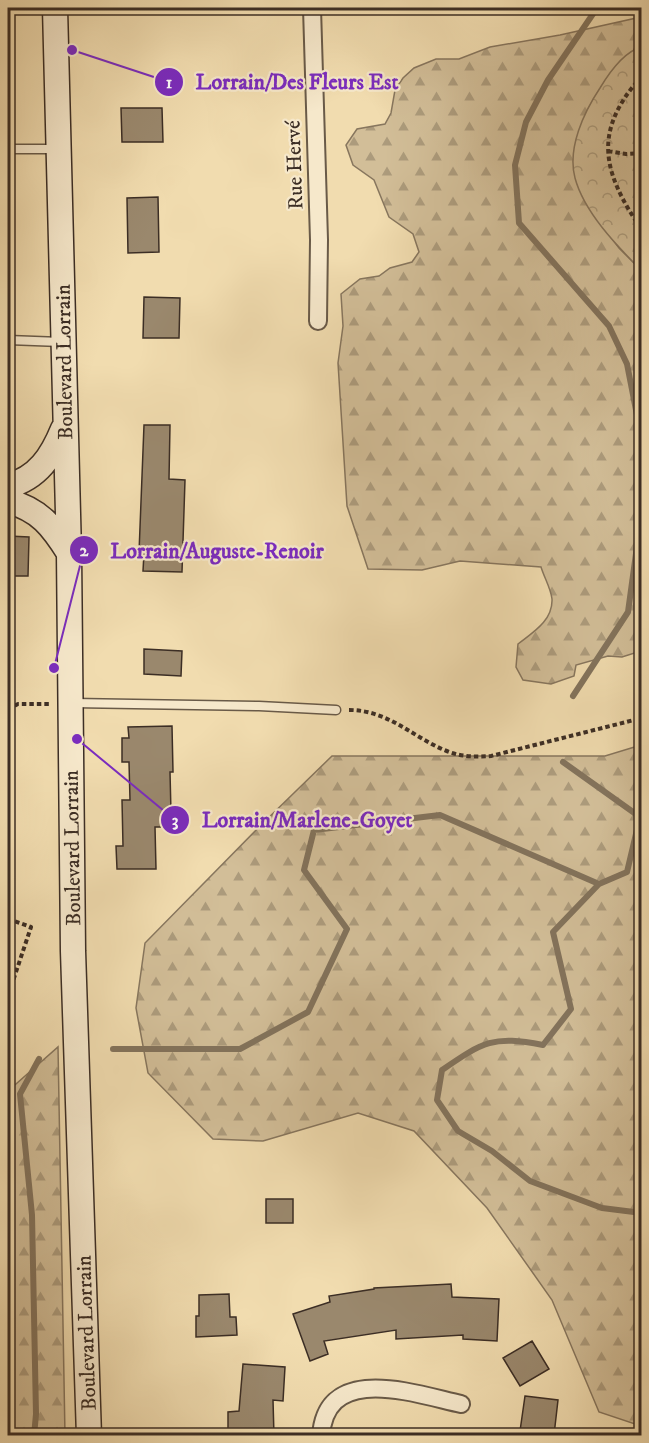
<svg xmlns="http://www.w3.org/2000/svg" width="649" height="1443" font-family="'IM FELL DW Pica',serif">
<defs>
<pattern id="forest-firs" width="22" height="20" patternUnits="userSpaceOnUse" patternTransform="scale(1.5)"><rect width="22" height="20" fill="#d2be98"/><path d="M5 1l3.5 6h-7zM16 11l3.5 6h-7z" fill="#ac9b7c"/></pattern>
<pattern id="park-crowns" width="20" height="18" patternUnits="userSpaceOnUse" patternTransform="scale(1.5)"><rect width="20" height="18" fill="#d2be98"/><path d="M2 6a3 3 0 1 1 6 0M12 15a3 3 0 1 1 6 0" fill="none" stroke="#ac9b7c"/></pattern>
</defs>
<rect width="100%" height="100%" fill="#f1dcaf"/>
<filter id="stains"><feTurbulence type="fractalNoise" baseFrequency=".00333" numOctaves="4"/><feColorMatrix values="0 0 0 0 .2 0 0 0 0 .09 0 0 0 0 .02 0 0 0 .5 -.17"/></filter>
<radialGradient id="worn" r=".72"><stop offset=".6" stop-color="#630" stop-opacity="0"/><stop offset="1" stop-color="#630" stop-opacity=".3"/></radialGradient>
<path fill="url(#forest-firs)" stroke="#87765e" stroke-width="1.5" d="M641 17V47L634 49 598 220 619 248 641 270V651L622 657 608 656 576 665 574 676 551 684 523 680 516 667 518 644C532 633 553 621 552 599 551 589 544 577 541 567L460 561 422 570 368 569 347 506 338 363 343 326 341 294 360 279 379 276 390 268 412 262 419 252 413 234 389 217 374 180 353 165 346 145 357 129 385 124 391 113 395 90 403 78 414 68 436 59H459L490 47 560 35Z
M641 745H642L641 1426 599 1412 552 1300 487 1208 414 1131 358 1113 263 1141 213 1139 148 1073 136 1008 145 943 260 826 332 756H605Z
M58 1047 65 1435H8V1091Z"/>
<path fill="url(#park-crowns)" stroke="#87765e" stroke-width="1.5" d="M641 47H642L641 270C617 246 584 212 575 178 567 148 584 112 600 88 609 73 624 52 641 47Z"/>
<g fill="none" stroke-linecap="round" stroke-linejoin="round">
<path stroke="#83735c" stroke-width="6" d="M597 8 548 80 526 122 515 165 519 223 609 326 627 364 642 441
M573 696 628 612 642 510
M563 762 640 817 627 872 599 884 553 932 571 1009 543 1045C493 1035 483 1042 442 1070L437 1100 458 1131 492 1151 530 1181 602 1208 642 1213
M113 1049H240L308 1012 347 929 304 870 314 830 440 815 599 884
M34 1436 36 1414 32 1215 20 1094 39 1059"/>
</g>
<path fill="#9a886d" stroke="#3c2e25" stroke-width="1.5" d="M121 108H162L163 142H122Z
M158 197 159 252 128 253 127 198Z
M144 297 180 298 179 338H143Z
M144 425H170L169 479 185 480 182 572 143 571 144 553H139Z
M8 536 29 537 28 576H8Z
M144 649 182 651 181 676 144 674Z
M172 726 173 772H170L171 813H168V827H155L156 869H117L116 846H123L122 800H130L129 762H122V738H129L128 727Z
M266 1199H293V1223H266Z
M451 1284 452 1297 499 1299 497 1341 463 1339V1335L396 1339V1330L324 1341 328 1354 310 1361 293 1314 330 1302 329 1296 374 1289V1288Z
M229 1294 230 1317H236L237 1335 196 1337V1316H199V1295Z
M532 1341 549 1369 520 1386 503 1358Z
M243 1364 285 1367 283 1401 273 1400 274 1436H228V1412L239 1411Z
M525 1396 558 1400 554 1435 520 1431Z"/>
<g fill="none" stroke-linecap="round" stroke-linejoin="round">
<g stroke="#695a48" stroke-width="11">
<path id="lane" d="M8 149H58
M8 340 61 342
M73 703 259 706 336 710"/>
</g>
<g stroke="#695a48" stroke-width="20">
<path id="street" d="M312 8 319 240 318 321
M321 1436C326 1362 415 1394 461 1404"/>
</g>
<g stroke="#3c2e25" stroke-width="27">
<path id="secondary" d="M55 8 69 553 73 951 89 1436
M8 486C38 478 52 456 63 429
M8 501C40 510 52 526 69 553"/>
</g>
<path stroke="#3c2e25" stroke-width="4" stroke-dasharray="4.5 3" stroke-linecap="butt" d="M642 76C592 131 602 172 642 230
M608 151 626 154 642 153
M8 709 18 704H50
M349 710C389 710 413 738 449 752 463 757 476 757 491 756L642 718
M8 919 31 927 8 996"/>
<use href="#lane" stroke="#f6e8cb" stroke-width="8"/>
<use href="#street" stroke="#f6e8cb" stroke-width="16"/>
<use href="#secondary" stroke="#f6e8cb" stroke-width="24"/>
</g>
<g text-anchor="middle" stroke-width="4.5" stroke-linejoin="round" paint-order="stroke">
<g font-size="21" fill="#3c2e25" stroke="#f6e8cb">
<text transform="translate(294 165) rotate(-92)" y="7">Rue Hervé</text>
<text transform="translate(64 362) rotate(-91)" y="7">Boulevard Lorrain</text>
<text transform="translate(72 848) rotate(-91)" y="7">Boulevard Lorrain</text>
<text transform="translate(86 1333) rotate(-92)" y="7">Boulevard Lorrain</text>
</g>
</g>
<path fill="none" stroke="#7b2cbf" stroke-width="2" d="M72 50L169 82M54 668L84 550M77 739L175 820"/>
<g fill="#7b2cbf" stroke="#f6e8cb" stroke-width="2">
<circle cx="72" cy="50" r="6"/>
<circle cx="54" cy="668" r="6"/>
<circle cx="77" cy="739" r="6"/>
<circle cx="169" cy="82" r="15"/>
<circle cx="84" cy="550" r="15"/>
<circle cx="175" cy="820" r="15"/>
</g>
<g font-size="18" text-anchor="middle" font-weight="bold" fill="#fff">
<text x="169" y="88">1</text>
<text x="84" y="556">2</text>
<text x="175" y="826">3</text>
</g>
<g font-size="22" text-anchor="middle" font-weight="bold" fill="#7b2cbf" stroke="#f6e8cb" stroke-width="4.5" stroke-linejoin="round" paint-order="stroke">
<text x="297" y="89">Lorrain/Des Fleurs Est</text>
<text x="217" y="558">Lorrain/Auguste-Renoir</text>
<text x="307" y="827">Lorrain/Marlene-Goyet</text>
</g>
<rect width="649" height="1443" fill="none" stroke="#f1dcaf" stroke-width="30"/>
<rect x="9" y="9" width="631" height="1425" fill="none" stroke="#3c2e25" stroke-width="3"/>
<rect x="15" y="15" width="619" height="1413" fill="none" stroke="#3c2e25" stroke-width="1.5"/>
<rect width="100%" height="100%" filter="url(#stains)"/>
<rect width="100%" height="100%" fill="url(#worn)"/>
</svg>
